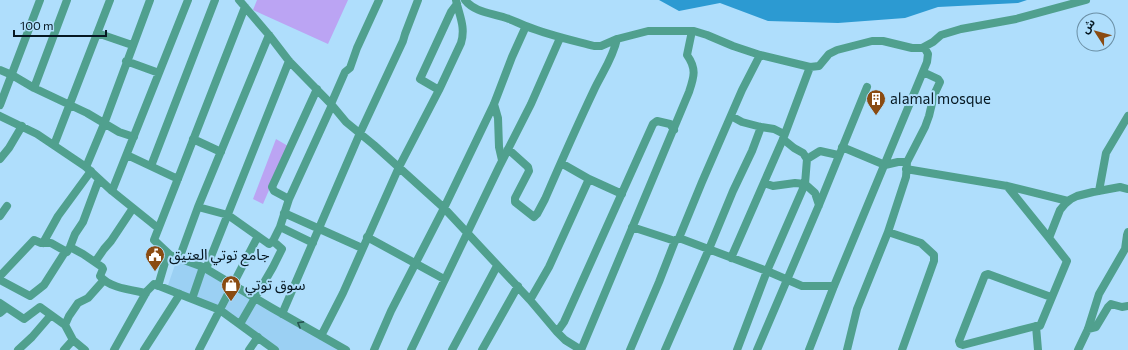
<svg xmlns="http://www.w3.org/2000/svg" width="1128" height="350" font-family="Commissioner,'Noto Sans Arabic',sans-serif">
<rect width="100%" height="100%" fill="#afdefc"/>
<path fill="#9bd0f3" d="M177 259 204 269 339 347 338 350H277L220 309 167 288Z"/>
<path fill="#bba4f3" d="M257 0H348L328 44 253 10Z
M276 139 288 146 263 204 253 199Z"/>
<path fill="#2c9ad2" d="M659 0H1027L1018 3 938 7 905 18 838 23 768 21 720 3 679 11Z"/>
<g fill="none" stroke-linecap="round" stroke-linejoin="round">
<path stroke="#50a08e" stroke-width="8" d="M239 0 269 35 289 61 331 104 346 122 374 145 444 208 530 300 557 332 565 340 581 350
M465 0C475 13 494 13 509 19 515 21 520 24 526 26 548 35 571 40 594 46H601L617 39 648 31H694L707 35 733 46 760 55 810 67 819 66 829 54 837 50 872 41H883L912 48H922L933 42 941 35 961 29 1016 19 1086 0
M245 7 154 240 170 255 203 267 272 308 346 350
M97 33 132 45
M126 61 159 73
M0 70 12 75 34 88 87 113 119 132 134 137
M34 88 67 0
M439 90 420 79 451 12 457 4
M331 104 345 72 350 68 357 48 379 0
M494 104 498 118 499 147 502 160
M0 105 40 0
M0 116 37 134 86 167 112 191 158 228
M731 116 742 122 761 127 774 129 784 134
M193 139 221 152
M783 139 794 148 803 153 807 159 805 184 815 193 819 205
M54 145 110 0
M842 147 885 165 898 162H907
M508 149 528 167 529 171 515 198V202L534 217 537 214 545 199C561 162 577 126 594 90 602 73 613 58 617 39
M127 155 178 179
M0 159 9 148 22 126
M807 159 820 151 838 155
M561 163 589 179 622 194
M151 166 215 0
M86 167 104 124 150 0
M906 169 1007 186 1068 201
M1007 186 1049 238
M112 191 188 0
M1099 191 1106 153 1128 116
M289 199 274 191 272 187 317 89
M198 207 228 215 269 244 273 241 282 249 273 267 240 324
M284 213 362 248
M0 216 7 206
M280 227 313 243
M632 227 675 241
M888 232 921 243 934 255V261L902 350
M367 237 444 279
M679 238 767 271 802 286H834
M273 241 280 227 289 199 332 105
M43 243 58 216 91 171
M70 247 83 254 102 267 103 269 100 276C109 288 132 290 146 293
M731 258 783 139 810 67
M179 259 198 207 269 35
M95 262 104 249 111 241 133 208
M206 269 289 61
M0 276 34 240 41 243H51L67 252 70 247 75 234 83 222 99 179
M0 280 30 296 44 285 65 252
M158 286 166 259 170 255
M192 299 203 267
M530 300 549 267 589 179
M0 303 24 319 40 307 65 325 73 340 85 350
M0 313 6 308
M282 314 360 133 403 41 405 34 418 0
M65 325 69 316 78 303 88 298 104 280
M1036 326 963 345 960 344 959 341 985 275 988 274 1051 297
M1088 329 1096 327 1108 307 1111 304 1122 307 1128 306
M557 332 564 322 653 124 657 121 670 124 674 130
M321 336 343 293 399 167 439 90 461 43C466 27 459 15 456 0
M18 350 32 337 51 315
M64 350 73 340
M114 350 147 291 154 284 220 310 275 350
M144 350 180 294
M199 350 258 236
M249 350 258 337
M374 350 391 311 444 208 494 104 512 57 526 26
M411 350 499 167 531 104 560 38
M452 350 497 266
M482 350 518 286
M581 350 689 92C694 77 697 69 687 55L692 31
M630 350 659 282 675 241 679 238 702 182 742 90 760 55
M665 350 709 249 733 191 752 151 761 127
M737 350 767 271 805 184 795 183 773 186 764 183
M757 350 819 205 867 87
M809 350 834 286 927 62 928 54 924 47
M847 350 857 309 888 232 906 177 907 162 925 127 929 116 934 95 940 82 938 79 923 72
M1038 350 1036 326H1040L1067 261 1049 238 1060 210 1065 204 1071 199 1077 196 1093 192 1120 187 1128 189
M1078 350 1088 329 1099 294 1125 249 1127 235 1128 232"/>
</g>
<defs><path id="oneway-chevron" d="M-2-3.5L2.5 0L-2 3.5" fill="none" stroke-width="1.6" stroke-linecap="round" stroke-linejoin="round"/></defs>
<use stroke="#275553" href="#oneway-chevron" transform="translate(300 324) rotate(-151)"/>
<defs>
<g id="building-pin" transform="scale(1)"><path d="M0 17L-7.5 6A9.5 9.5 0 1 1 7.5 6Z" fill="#8a4b12" stroke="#afdefc"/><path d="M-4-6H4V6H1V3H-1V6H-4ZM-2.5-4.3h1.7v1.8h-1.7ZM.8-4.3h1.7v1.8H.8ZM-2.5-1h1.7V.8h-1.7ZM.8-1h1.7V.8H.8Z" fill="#fff"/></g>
<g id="civic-pin" transform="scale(1)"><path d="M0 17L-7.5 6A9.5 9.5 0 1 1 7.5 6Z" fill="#8a4b12" stroke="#afdefc"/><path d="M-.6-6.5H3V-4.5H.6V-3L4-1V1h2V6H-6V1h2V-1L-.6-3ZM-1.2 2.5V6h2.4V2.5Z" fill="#fff"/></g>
<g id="shop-pin" transform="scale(1)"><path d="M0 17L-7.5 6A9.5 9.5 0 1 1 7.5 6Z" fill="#8a4b12" stroke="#afdefc"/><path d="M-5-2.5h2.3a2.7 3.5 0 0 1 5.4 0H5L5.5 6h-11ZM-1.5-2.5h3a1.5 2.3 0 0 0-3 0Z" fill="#fff"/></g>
</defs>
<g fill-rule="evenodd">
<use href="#building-pin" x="876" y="99"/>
<use href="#civic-pin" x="155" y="255"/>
<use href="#shop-pin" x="231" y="285"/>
</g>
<g text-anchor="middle" stroke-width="4" stroke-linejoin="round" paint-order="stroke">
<g font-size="15" fill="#061822" stroke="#afdefc" text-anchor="start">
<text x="890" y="104">alamal mosque</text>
<text x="169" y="260">جامع توتي العتيق</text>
<text x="245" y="290">سوق توتي</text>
</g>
</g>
<g transform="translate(1096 32) rotate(306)"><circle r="19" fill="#afdefc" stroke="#6b8fa5"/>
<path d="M0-3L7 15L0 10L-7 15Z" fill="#8a4b12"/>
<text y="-6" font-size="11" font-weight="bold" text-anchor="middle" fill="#061822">ش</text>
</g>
<path d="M14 30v6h92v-6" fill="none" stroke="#061822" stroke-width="2"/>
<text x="20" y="30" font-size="12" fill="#061822" stroke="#afdefc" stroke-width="3" paint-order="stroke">100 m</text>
</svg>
